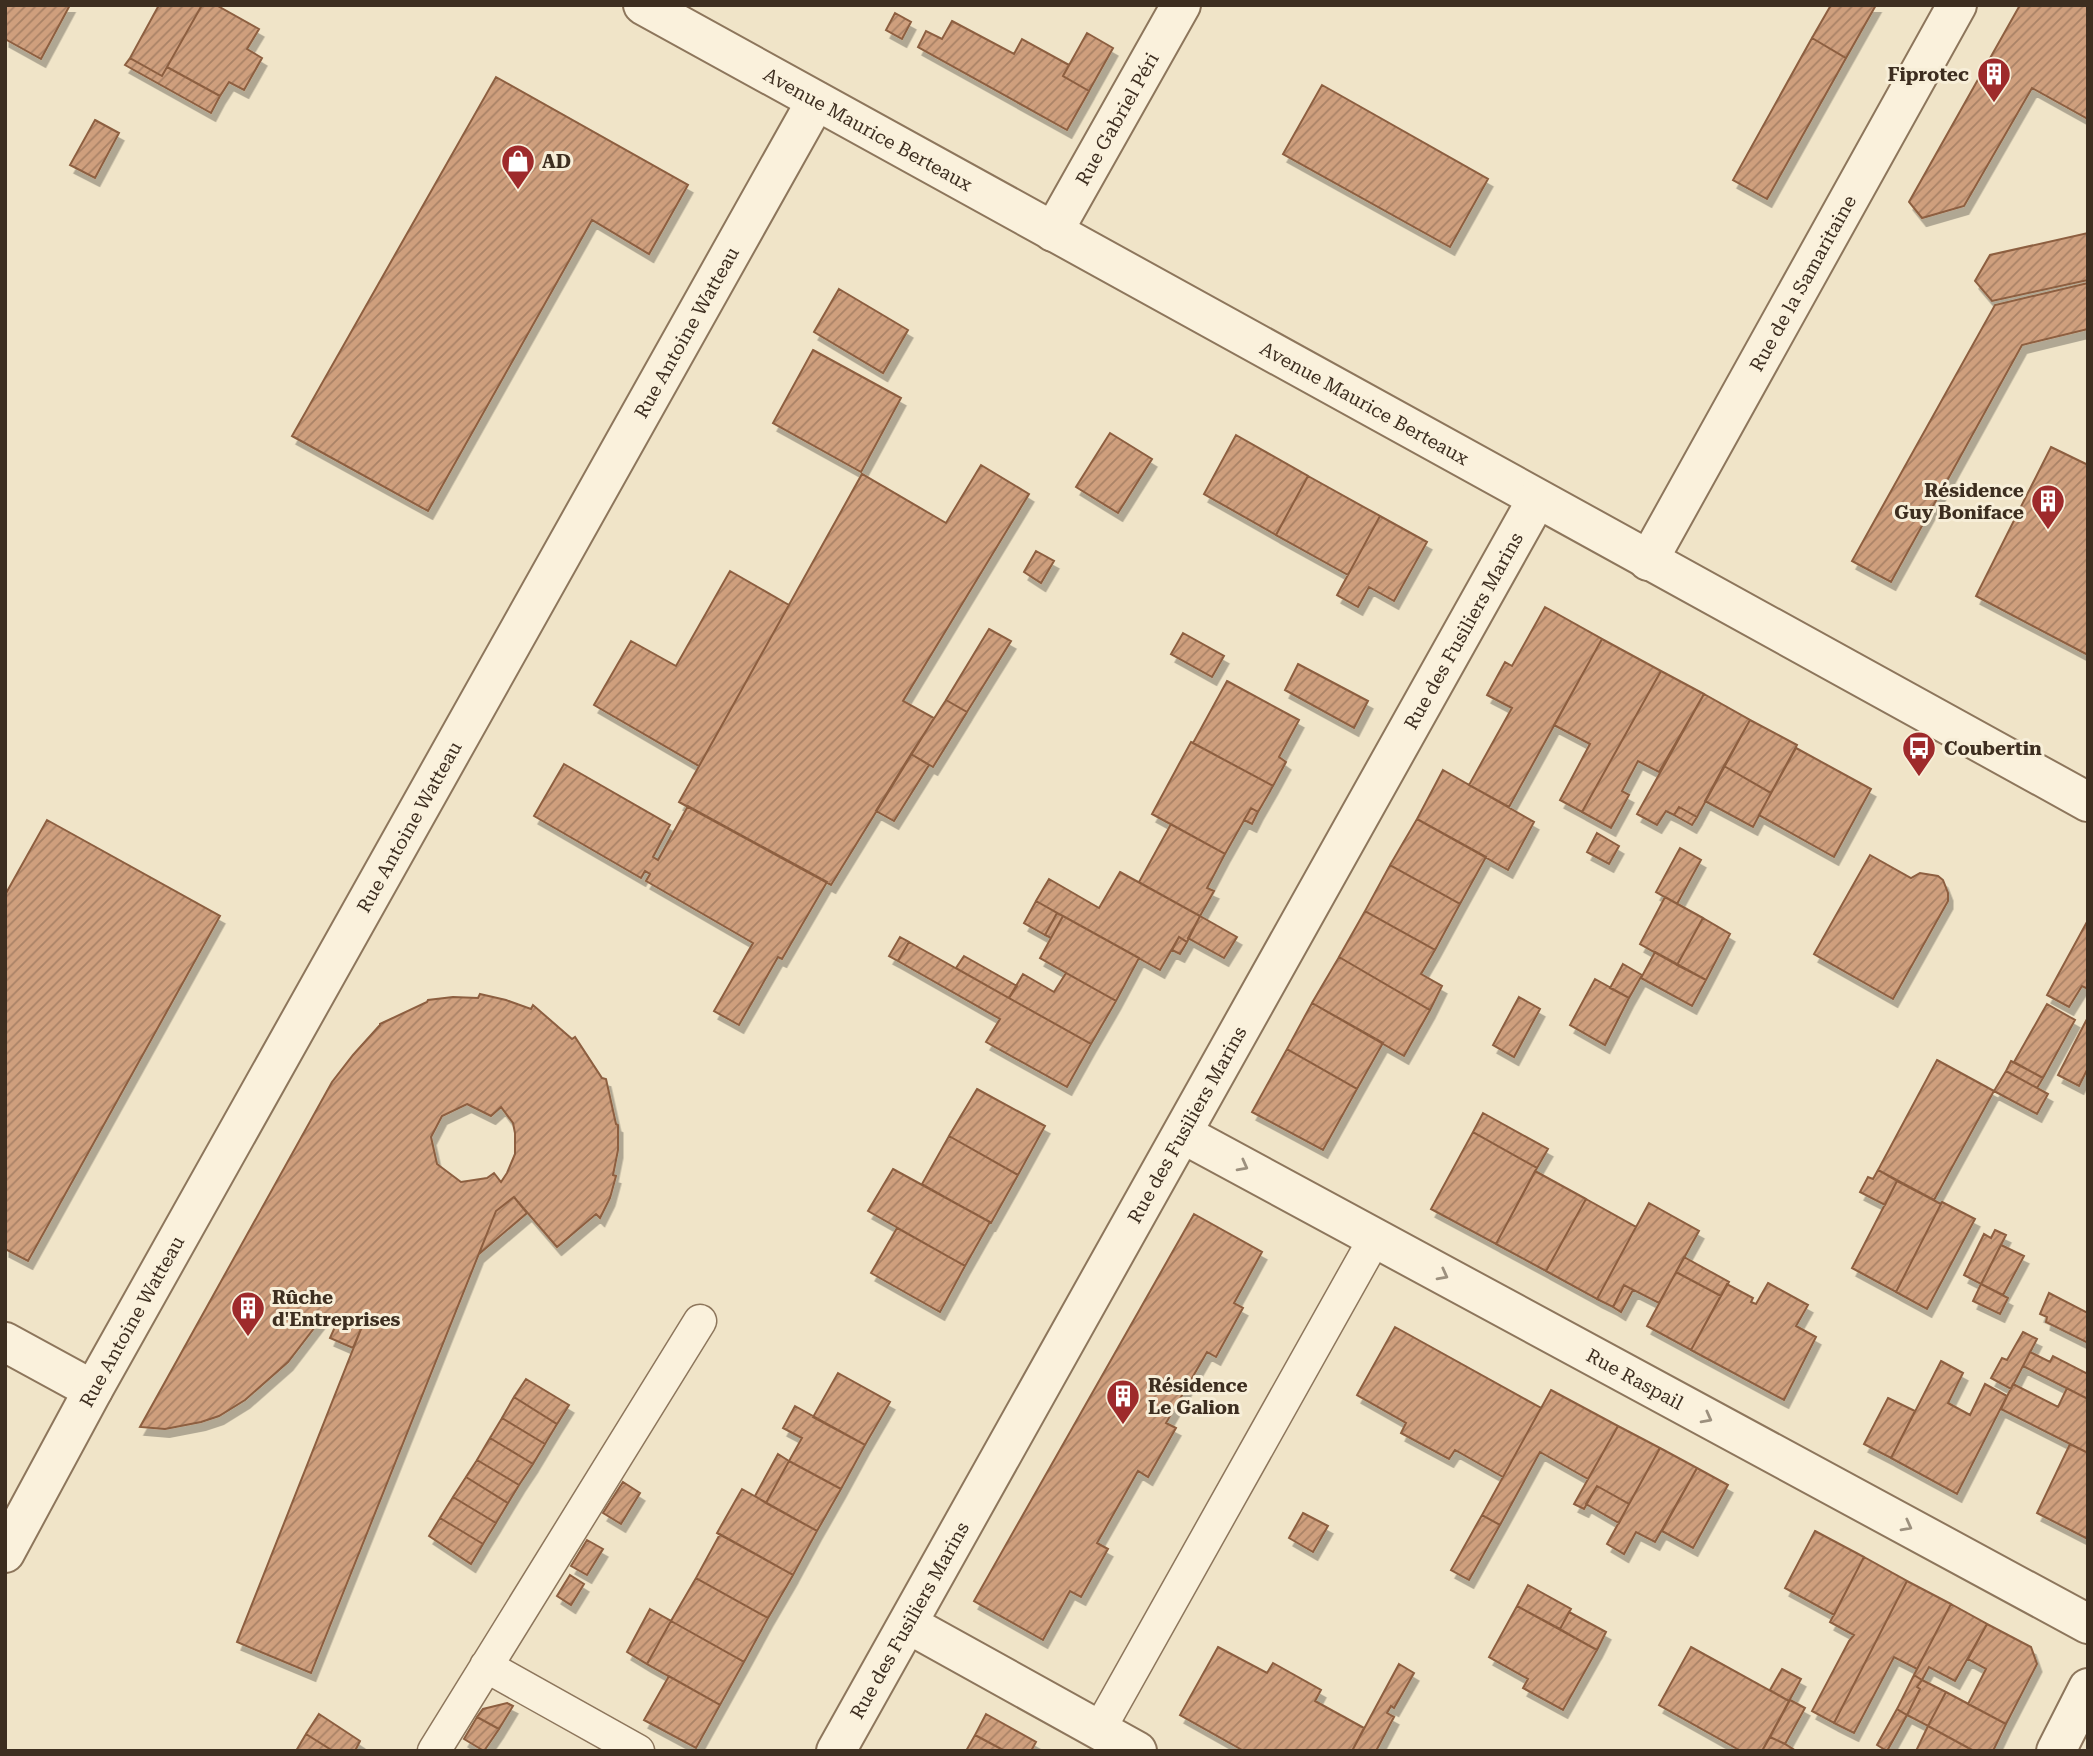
<svg xmlns="http://www.w3.org/2000/svg" width="2093" height="1756" font-family="'Roboto Serif',serif">
<defs>
<pattern id="building-hatch" width="6" height="6" patternUnits="userSpaceOnUse" patternTransform="scale(1.75)"><rect width="6" height="6" fill="#cf9f7d"/><path d="M-1 1l2-2M0 6l6-6M5 7l2-2" fill="none" stroke="#a98266"/></pattern>
<filter id="shadow"><feDropShadow dx="4.5" dy="8" stdDeviation="0" flood-color="#0004"/></filter>
</defs>
<rect width="100%" height="100%" fill="#f0e4c8"/>
<path fill="url(#building-hatch)" stroke="#8d5f41" stroke-width="2" fill-rule="evenodd" filter="url(#shadow)" d="M5 5H70L41 59 5 39Z
M159 5H202L162 76 130 58Z
M202 5H216L259 29 247 49 262 58 244 90 229 82 220 96 167 67Z
M1831 5H1876L1846 58 1812 38Z
M2020 5H2088V119L2032 88 1964 206 1922 218 1909 202Z
M895 13 911 22 902 39 886 30Z
M952 21 1014 54 1022 39 1069 65 1063 76 1089 91 1067 130 918 47 926 31 942 39Z
M1087 33 1113 48 1089 91 1063 76Z
M1812 38 1846 58 1767 199 1733 180Z
M130 58 162 76 167 67 220 96 211 113 125 65Z
M496 77 688 185 649 254 592 220 428 511 292 436Z
M1322 85 1488 179 1450 247 1283 154Z
M95 120 119 133 95 178 70 165Z
M2088 233V280L1992 301 1975 281 1990 255Z
M2088 283V329L2022 345 1891 582 1852 561 1995 305Z
M839 289 908 330 883 373 814 332Z
M813 350 901 398 861 472 773 423Z
M1110 433 1152 459 1118 513 1076 487Z
M1236 435 1308 476 1276 535 1204 494Z
M2051 447 2088 465V655L1976 596Z
M981 465 1029 494 903 701 934 718 831 885 679 802 862 474 946 523Z
M1308 476 1380 516 1348 575 1276 535Z
M1380 516 1427 542 1394 601 1369 587 1358 607 1337 595Z
M1036 551 1054 561 1041 583 1024 572Z
M730 571 789 605 699 766 594 705 631 641 676 666Z
M1545 607 1602 639 1509 807 1469 785 1512 708 1487 695 1505 662 1512 666Z
M989 629 1011 641 967 712 946 700Z
M1183 633 1224 656 1212 677 1171 654Z
M1602 639 1661 671 1582 812 1560 800 1590 744 1554 725Z
M1298 664 1368 701 1354 728 1285 690Z
M1661 671 1704 694 1659 772 1638 761 1622 791 1629 795 1611 828 1582 812Z
M1227 681 1299 720 1279 757 1286 762 1273 786 1193 743Z
M1704 694 1750 720 1697 817 1679 807 1674 815 1666 811 1657 825 1637 814Z
M946 700 967 712 933 767 911 754Z
M1750 720 1797 745 1771 793 1724 766Z
M1191 742 1273 786 1258 812 1251 808 1225 854 1152 814Z
M1796 748 1871 789 1834 857 1759 815Z
M911 754 929 765 894 821 876 811Z
M564 764 670 825 653 857 658 860 688 806 827 882 782 959 778 957 739 1025 714 1011 753 943 646 881 650 874 645 871 641 878 534 816Z
M1724 766 1771 793 1753 827 1705 801Z
M1443 770 1534 822 1508 870 1417 819Z
M1679 807 1697 817 1692 825 1674 815Z
M1251 808 1258 812 1252 824 1244 820Z
M1417 819 1486 857 1460 904 1390 865Z
M47 820 220 916 28 1261 5 1249V895Z
M1171 824 1225 854 1207 888 1214 891 1200 916 1139 882Z
M1597 833 1619 846 1609 864 1587 852Z
M1680 848 1701 860 1677 904 1656 892Z
M1870 855 1911 878 1920 873 1938 876 1943 880 1948 893V901L1893 999 1814 954Z
M1390 865 1460 904 1435 950 1365 911Z
M1120 872 1200 916 1187 942 1179 937 1160 970 1036 901 1049 879 1099 908Z
M1665 897 1703 918 1677 965 1640 944Z
M1036 901 1057 913 1045 935 1024 923Z
M1365 911 1435 950 1421 974 1442 986 1430 1010 1339 957Z
M1057 913 1063 916 1051 938 1045 935Z
M1063 916 1139 958 1116 1001 1040 958Z
M1200 916 1237 937 1224 958 1188 938Z
M1703 918 1730 934 1706 980 1677 965Z
M2088 920V989L2082 986 2069 1007 2047 995Z
M900 937 909 942 898 961 889 956Z
M1179 937 1187 942 1180 954 1172 950Z
M909 942 1091 1044 1067 1087 986 1042 1000 1019 898 961Z
M1655 952 1706 980 1692 1006 1641 978Z
M964 956 1017 986 1009 998 956 968Z
M1339 957 1430 1010 1404 1056 1312 1003Z
M1623 964 1642 975 1629 998 1610 988Z
M1066 973 1116 1001 1091 1044 1009 998 1023 974 1054 992Z
M1595 979 1629 998 1605 1045 1570 1025Z
M480 994 506 1000 531 1009 533 1005 572 1039 575 1037 602 1078 606 1079 616 1124 618 1125V1150L613 1175 616 1176 610 1198 600 1218 596 1214 557 1247 514 1197 496 1211 311 1673 237 1642 361 1329 338 1320 330 1319 325 1314 288 1362 245 1400 219 1416 201 1422 165 1429 140 1427 332 1082 353 1055 380 1025V1024L427 1002 428 1000 453 997 478 998ZM467 1104 491 1116 501 1107 513 1123 515 1133V1154L507 1173 501 1182 494 1173 487 1178 461 1182 437 1164 431 1137 442 1116Z
M1519 997 1540 1009 1514 1057 1493 1045Z
M1312 1003 1383 1043 1357 1089 1287 1049Z
M2047 1004 2075 1020 2043 1078 2014 1062Z
M2088 1017V1068L2079 1086 2058 1075Z
M1287 1049 1357 1089 1323 1150 1252 1112Z
M1937 1060 1994 1091 1934 1200 1878 1170Z
M2011 1061 2043 1078 2037 1088 2006 1071Z
M2006 1071 2048 1094 2037 1114 1994 1091Z
M977 1089 1045 1126 1018 1175 949 1136Z
M1483 1113 1548 1149 1537 1168 1473 1132Z
M1473 1132 1537 1168 1496 1244 1431 1209Z
M949 1136 1018 1175 991 1223 922 1184Z
M893 1169 990 1222 965 1266 868 1211Z
M1878 1170 1897 1181 1885 1205 1860 1192 1868 1177 1873 1179Z
M1535 1171 1586 1199 1546 1271 1496 1244Z
M1897 1181 1941 1204 1896 1292 1852 1268Z
M514 1197 527 1213 479 1254 496 1211Z
M1586 1199 1636 1227 1597 1299 1546 1271Z
M1942 1202 1975 1219 1927 1309 1896 1292Z
M1649 1203 1699 1231 1659 1303 1624 1285 1613 1307 1597 1299Z
M1194 1214 1262 1252 1234 1303 1243 1308 1216 1357 1207 1352 1166 1423 1176 1428 1148 1477 1138 1471 1097 1543 1108 1549 1081 1597 1070 1591 1043 1640 974 1601Z
M897 1228 965 1266 940 1312 871 1273Z
M1995 1230 2006 1235 1981 1284 1964 1275 1984 1234 1991 1238Z
M2001 1245 2024 1256 2003 1295 1981 1284Z
M1684 1257 1729 1282 1721 1296 1676 1272Z
M1676 1272 1721 1296 1691 1350 1647 1326Z
M1768 1283 1808 1305 1796 1326 1816 1337 1784 1400 1691 1350 1727 1284 1753 1298 1751 1302 1756 1304Z
M1981 1284 2008 1298 2000 1314 1973 1301Z
M1624 1285 1633 1290 1621 1312 1613 1307Z
M2049 1293 2088 1313V1343L2046 1322 2047 1317 2040 1314Z
M338 1320 361 1329 353 1348 330 1338Z
M1395 1327 1541 1408 1503 1477 1455 1450 1449 1459 1401 1433 1406 1423 1357 1395Z
M2023 1332 2037 1339 2011 1389 1991 1378 2002 1358 2007 1360Z
M2030 1352 2050 1362 2053 1356 2088 1374V1399L2023 1366Z
M1941 1361 1963 1373 1948 1403 1970 1415 1985 1384 2007 1396 1957 1494 1891 1458Z
M838 1373 890 1402 865 1445 813 1417Z
M526 1379 569 1405 557 1424 514 1397Z
M2013 1384 2058 1407 2067 1388 2088 1399V1453L2001 1409Z
M1551 1390 1618 1426 1588 1479 1540 1452 1500 1525 1482 1515Z
M514 1397 557 1424 545 1444 502 1418Z
M1888 1398 1915 1411 1891 1458 1864 1444Z
M795 1406 865 1445 841 1489 789 1461 802 1438 783 1428Z
M502 1418 545 1444 533 1464 490 1438Z
M1618 1426 1660 1448 1629 1504 1597 1486 1584 1509 1574 1504Z
M490 1438 533 1464 519 1485 477 1460Z
M2070 1444 2088 1453V1539L2037 1513Z
M1660 1448 1697 1468 1655 1542 1636 1532 1624 1554 1607 1544Z
M778 1454 789 1461 766 1503 755 1496Z
M477 1460 519 1485 508 1503 466 1477Z
M789 1461 841 1489 817 1531 766 1503Z
M1697 1468 1728 1485 1693 1548 1662 1531Z
M466 1477 508 1503 496 1523 453 1497Z
M623 1482 640 1493 621 1524 603 1513Z
M1597 1486 1629 1504 1619 1523 1586 1504Z
M742 1489 817 1531 793 1575 717 1533Z
M453 1497 496 1523 483 1544 440 1518Z
M1303 1513 1328 1526 1313 1552 1289 1538Z
M1482 1515 1500 1525 1469 1580 1451 1570Z
M440 1518 483 1544 471 1564 429 1536Z
M1815 1531 1864 1557 1834 1615 1785 1588Z
M720 1534 793 1575 768 1618 696 1578Z
M587 1540 603 1549 587 1575 571 1566Z
M1864 1557 1907 1581 1834 1723 1812 1711 1849 1641 1854 1635 1830 1622Z
M570 1575 584 1584 571 1605 557 1596Z
M696 1578 768 1618 744 1662 671 1621Z
M1907 1581 1951 1604 1917 1669 1894 1657 1854 1733 1834 1723Z
M1528 1585 1571 1609 1560 1629 1517 1606Z
M1951 1604 1987 1624 1955 1681 1929 1667 1922 1680 1914 1675Z
M1517 1606 1597 1650 1563 1710 1523 1688 1528 1679 1489 1657Z
M650 1609 671 1621 647 1664 627 1652Z
M1569 1612 1606 1632 1597 1650 1560 1629Z
M671 1621 744 1662 720 1705 647 1664Z
M1987 1624 2031 1647 2037 1664 2006 1724 1968 1704 1986 1669 1968 1659Z
M1218 1647 1267 1673 1273 1663 1321 1690 1315 1701 1364 1728 1352 1751H1244L1180 1715Z
M1691 1647 1789 1701 1762 1751H1741L1659 1705Z
M1399 1664 1414 1673 1394 1708 1391 1706 1387 1713 1394 1717 1376 1751H1352Z
M1782 1669 1801 1679 1789 1701 1770 1690Z
M1914 1675 1922 1680 1917 1687 1920 1689 1907 1715 1897 1709Z
M669 1676 720 1705 696 1748 644 1720Z
M1922 1680 1946 1692 1928 1726 1907 1715 1920 1689 1917 1687Z
M1946 1692 2006 1724 1993 1751H1974L1928 1726Z
M1790 1700 1805 1708 1785 1744 1770 1737Z
M507 1703 513 1706 499 1729 477 1717 483 1709Z
M1897 1709 1907 1715 1887 1751 1877 1745Z
M319 1714 360 1741 355 1751H333L306 1734Z
M986 1714 1036 1742 1031 1751H1005L975 1735Z
M477 1717 499 1729 484 1751 464 1739Z
M1928 1726 1974 1751H1916Z
M306 1734 333 1751H296Z
M975 1735 1005 1751H966Z
M1770 1737 1785 1744 1796 1751H1762Z"/>
<g fill="none" stroke-linecap="round" stroke-linejoin="round">
<g stroke="#8d765c" stroke-width="35">
<path id="service" d="M486 1666 638 1751
M1099 1730 1375 1238
M434 1751 700 1321"/>
</g>
<g stroke="#8d765c" stroke-width="42">
<g id="minor">
<path id="s1" d="M1053 232 1181 5"/>
<path id="s2" d="M1183 1134 2088 1624"/>
<path d="M5 1342 93 1390"/>
<path id="s3" d="M5 1553 93 1390 816 101"/>
<path d="M908 1624 1137 1751"/>
<path d="M2056 1751 2088 1688"/>
</g>
</g>
<g stroke="#8d765c" stroke-width="42">
<g id="tertiary">
<path id="s4" d="M643 5 2088 802"/>
<path id="s5" d="M1648 561 1957 5"/>
<path id="s6" d="M836 1751 1537 499"/>
</g>
</g>
<use href="#service" stroke="#faf1dc" stroke-width="32"/>
<use href="#minor" stroke="#faf1dc" stroke-width="38"/>
<use href="#tertiary" stroke="#faf1dc" stroke-width="38"/>
</g>
<defs><path id="oneway-chevron" d="M-2-3.5L2.5 0L-2 3.5" fill="none" stroke-width="1.6" stroke-linecap="round" stroke-linejoin="round" transform="scale(1.75)"/></defs>
<g stroke="#9c907e">
<use href="#oneway-chevron" transform="translate(1243 1166) rotate(28)"/>
<use href="#oneway-chevron" transform="translate(1443 1275) rotate(28)"/>
<use href="#oneway-chevron" transform="translate(1707 1418) rotate(28)"/>
<use href="#oneway-chevron" transform="translate(1907 1526) rotate(28)"/>
</g>
<defs>
<g id="building-pin" transform="scale(1.75)"><path d="M0 17L-7.5 6A9.5 9.5 0 1 1 7.5 6Z" fill="#9e2a2b" stroke="#f7eed8"/><path d="M-4-6H4V6H1V3H-1V6H-4ZM-2.5-4.3h1.7v1.8h-1.7ZM.8-4.3h1.7v1.8H.8ZM-2.5-1h1.7V.8h-1.7ZM.8-1h1.7V.8H.8Z" fill="#fff"/></g>
<g id="shop-pin" transform="scale(1.75)"><path d="M0 17L-7.5 6A9.5 9.5 0 1 1 7.5 6Z" fill="#9e2a2b" stroke="#f7eed8"/><path d="M-5-2.5h2.3a2.7 3.5 0 0 1 5.4 0H5L5.5 6h-11ZM-1.5-2.5h3a1.5 2.3 0 0 0-3 0Z" fill="#fff"/></g>
<g id="bus-pin" transform="scale(1.75)"><path d="M0 17L-7.5 6A9.5 9.5 0 1 1 7.5 6Z" fill="#9e2a2b" stroke="#f7eed8"/><path d="M-5-6H5V4H4V6H2V4H-2V6H-4V4H-5ZM-3.5-4V0h7V-4ZM-3.5 1.2v1.5H-2V1.2ZM2 1.2v1.5H3.5V1.2Z" fill="#fff"/></g>
</defs>
<g fill-rule="evenodd">
<use href="#building-pin" x="1994" y="74"/>
<use href="#shop-pin" x="518" y="161"/>
<use href="#building-pin" x="2048" y="501"/>
<use href="#bus-pin" x="1919" y="748"/>
<use href="#building-pin" x="248" y="1308"/>
<use href="#building-pin" x="1123" y="1396"/>
</g>
<g text-anchor="middle" stroke-width="6" stroke-linejoin="round" paint-order="stroke">
<g font-size="19" font-weight="bold" fill="#3d2e20" stroke="#f7eed8" text-anchor="start">
<text x="1969" y="81" text-anchor="end">Fiprotec</text>
<text x="542" y="168">AD</text>
<text x="2024" y="497" text-anchor="end">Résidence<tspan x="2024" dy="22">Guy Boniface</tspan></text>
<text x="1944" y="755">Coubertin</text>
<text x="272" y="1304">Rûche<tspan x="272" dy="22">d'Entreprises</tspan></text>
<text x="1148" y="1392">Résidence<tspan x="1148" dy="22">Le Galion</tspan></text>
</g>
<g font-size="19" fill="#3d2e20" stroke="#f7eed8">
<text dy="7" stroke="none"><textPath href="#s1" startOffset="130">Rue Gabriel Péri</textPath></text>
<text dy="7" stroke="none"><textPath href="#s4" startOffset="257">Avenue Maurice Berteaux</textPath></text>
<text dy="7" stroke="none"><textPath href="#s5" startOffset="318">Rue de la Samaritaine</textPath></text>
<text dy="7" stroke="none"><textPath href="#s3" startOffset="1398">Rue Antoine Watteau</textPath></text>
<text dy="7" stroke="none"><textPath href="#s4" startOffset="824">Avenue Maurice Berteaux</textPath></text>
<text dy="7" stroke="none"><textPath href="#s6" startOffset="1284">Rue des Fusiliers Marins</textPath></text>
<text dy="7" stroke="none"><textPath href="#s3" startOffset="831">Rue Antoine Watteau</textPath></text>
<text dy="7" stroke="none"><textPath href="#s6" startOffset="718">Rue des Fusiliers Marins</textPath></text>
<text dy="7" stroke="none"><textPath href="#s3" startOffset="264">Rue Antoine Watteau</textPath></text>
<text dy="7" stroke="none"><textPath href="#s2" startOffset="514">Rue Raspail</textPath></text>
<text dy="7" stroke="none"><textPath href="#s6" startOffset="150">Rue des Fusiliers Marins</textPath></text>
</g>
</g>
<rect width="2093" height="1756" fill="none" stroke="#3d2e20" stroke-width="14"/>
</svg>
